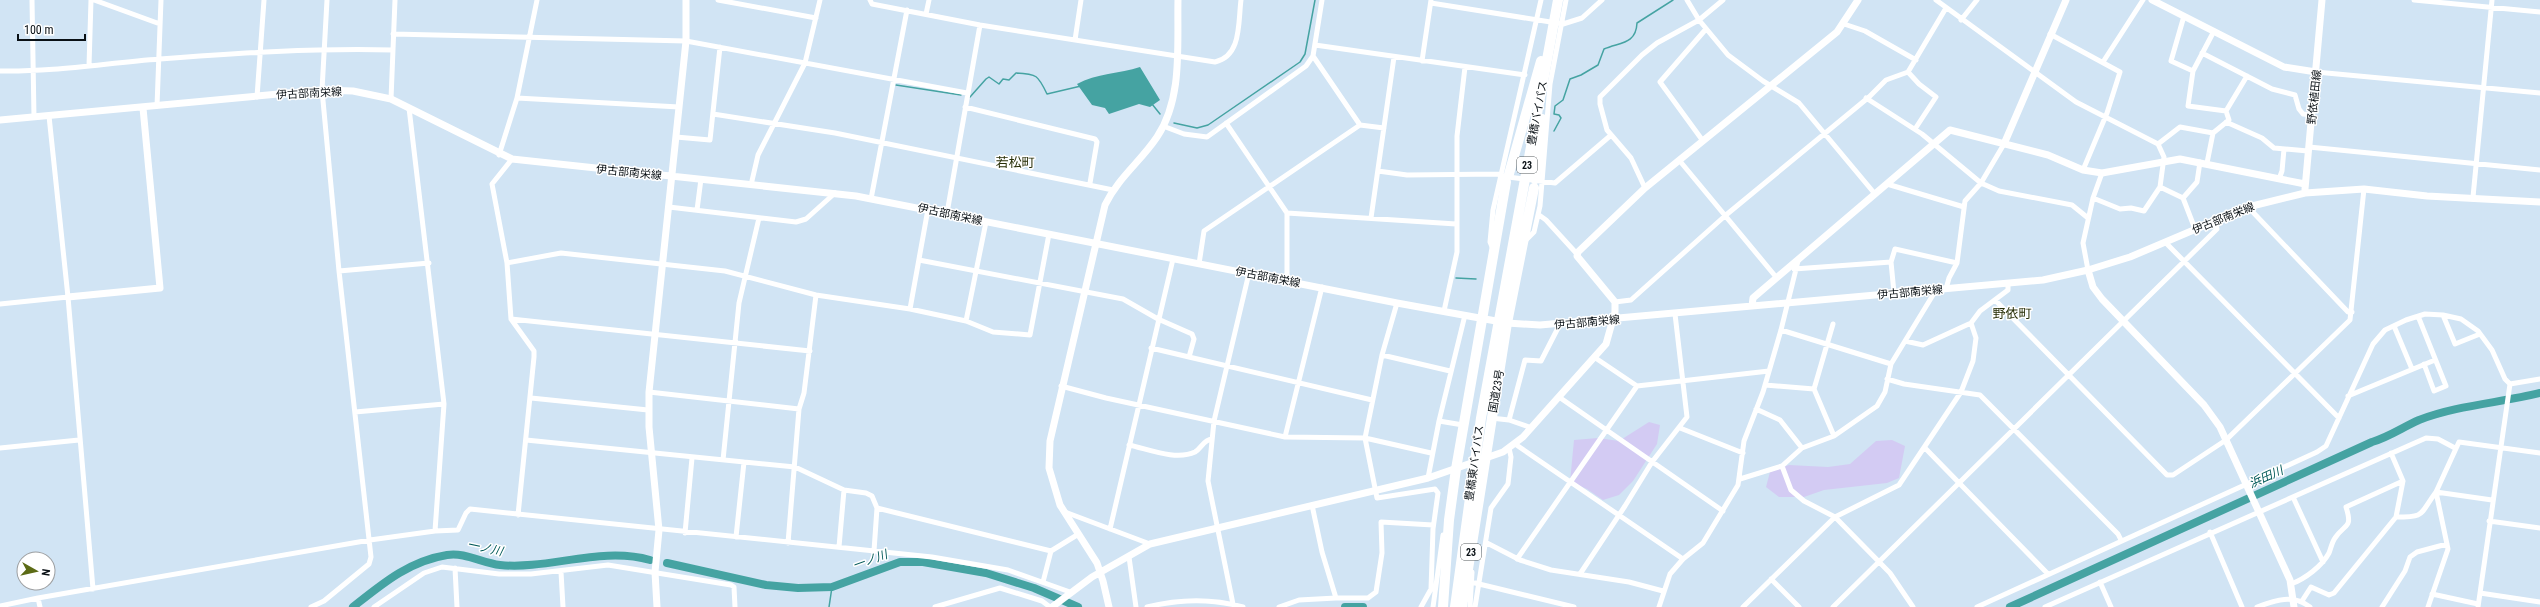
<svg xmlns="http://www.w3.org/2000/svg" width="2540" height="607" font-family="'Roboto Condensed','Noto Sans JP',sans-serif">
<rect width="100%" height="100%" fill="#d1e4f4"/>
<path fill="#d3cbf3" d="M1649 422 1660 425 1657 444 1633 481 1619 495 1603 500 1587 489 1570 482 1574 440 1598 438 1619 441Z
M1892 440 1905 446 1899 478 1887 483 1824 490 1804 497H1779L1766 487 1770 472 1789 465 1828 467 1850 464 1876 441Z"/>
<path fill="#45a3a2" d="M1140 67 1160 100 1150 107 1139 104 1109 114 1105 108 1092 105 1077 84C1096 73 1120 74 1140 67Z"/>
<g fill="none" stroke-linecap="round" stroke-linejoin="round">
<path stroke="#45a3a2" stroke-width="1.5" d="M896 85 961 95
M970 97 986 79 989 77 999 84 1003 79 1009 80 1016 73C1037 74 1038 75 1047 94L1081 86
M1152 104 1160 114
M1174 123 1197 128 1208 125 1300 62 1305 54 1315 0
M1554 131 1561 118 1559 115 1554 114 1555 106 1563 100 1570 79 1581 75 1598 65 1604 49C1619 42 1636 45 1637 23L1673 0
M1456 278 1476 279
M829 607 832 587"/>
<path stroke="#45a3a2" stroke-width="8" d="M667 563 766 585 798 588 832 587 900 562H923L986 573 1034 588 1078 607
M353 607C382 584 409 561 447 555 465 552 482 563 500 565 549 570 601 546 650 560
M1345 607H1363
M2010 607 2372 442C2389 437 2403 427 2419 420 2458 405 2500 403 2540 393"/>
<path stroke="#fff" stroke-width="5" d="M32 0 34 117
M94 0 160 24
M718 0 816 18
M870 0 872 4 980 25 1215 62C1242 56 1238 22 1241 0
M1687 0 1699 20 1728 55 1763 81 1799 103 1875 194
M1936 0 2076 102 2158 144 2164 157 2160 187 2183 198 2195 229
M2414 0 2540 12
M1431 3 1563 24 1582 18 1602 0
M926 14 929 0
M2184 16 2171 61 2193 71
M1961 20 1977 0
M1844 24 1865 31 1916 60
M393 34 686 41 967 93
M2050 34 2120 72 2107 113 2083 170
M1075 40 1081 0
M1315 45 1525 75
M2202 53 2272 89 2295 95 2299 109 2303 114 2312 115
M1313 56 1360 125
M1422 61 1431 0
M2103 62 2143 0
M89 66 91 0
M0 71C54 72 106 63 160 59 238 53 315 48 393 50
M1908 72 1919 84 1936 97 1915 129
M2316 72 2540 93
M257 97 264 0
M517 98 679 107
M1866 98 1922 134 1981 183 1999 191 2072 205 2088 218
M391 99 395 0
M157 106 161 0
M965 107 1095 139 1097 142 1090 183
M2226 111 2247 76
M713 114 835 133 1113 190
M49 116 68 297 93 589
M2226 122 2262 138 2274 148 2308 151
M1226 123 1287 213V280
M1163 126 1184 134 1207 137 1306 66 1313 56 1322 0
M2213 133 2229 120 2226 111 2188 106 2193 71 2214 31
M676 137 710 140 720 47
M1703 141 1660 82 1706 29
M2158 144 2180 127 2213 133 2207 163
M2309 147 2540 170
M499 155 517 98 537 0
M512 159 492 184 507 263 511 319 534 351V357L518 515
M1679 160 1776 277
M1378 171 1407 175 1500 174
M1500 176 1555 183 1610 136
M2279 179 2282 171 2284 149
M1887 184 1964 207
M751 185 758 155 805 63 820 0
M1645 188 1631 158 1607 130 1600 104V97L1642 55 1657 43 1699 20 1723 0
M2473 197 2492 0
M2093 198 2120 209 2131 208 2144 211 2160 187
M2183 198 2197 182 2200 162
M871 199 907 10
M669 207 796 222 806 219 835 193
M2248 207 2348 312H2352
M697 210 701 179
M947 213 980 25
M1287 213 1456 224
M1539 215 1546 220 1577 254
M1371 218 1394 57
M1525 241 1534 232 1540 206 1550 84 1566 0
M2165 242 2339 418
M1493 249 1490 242 1493 210 1541 0
M919 260 1123 299 1158 319 1192 334 1194 339 1189 357 1372 400
M507 263 561 253 725 271 816 295 910 309 966 321 993 332 1030 335 1049 234
M1199 264 1204 231 1360 125 1384 128
M1794 269 1891 262
M2088 270 2083 243 2093 198 2102 173
M339 271 429 263
M1322 287 1285 437 1365 438 1431 453
M1946 289 1949 278 1957 263 1965 201 1981 183 2004 144
M1894 293 1891 262 1895 249 1957 263
M1995 300 2167 475H2173L2226 440 2350 320 2364 189
M1615 302 1631 300 1726 215 1869 97 1886 80 1908 72 1946 8
M1397 303 1382 355 1365 438 1377 498 1435 489 1438 493 1433 529 1431 589 1421 607
M0 304 68 297
M910 309 928 209
M1444 311 1457 252V136L1465 67
M2443 315 2455 344 2480 334
M2418 316 2446 386 2434 391 2424 364
M511 319 810 351
M966 321 986 222
M2394 326 2412 369
M1781 330 1891 364
M1905 341 1923 345 1971 323
M1151 348 1189 357
M1382 355 1450 371
M1594 357 1637 386 1769 371
M1887 379 1904 384 1980 395 2118 534 2121 540
M2510 384 2540 379
M1765 385 1814 389 1833 324
M1061 386 1106 398 1285 437
M1814 389 1834 436
M649 392 799 409
M2348 396 2435 360
M1559 397 1723 511
M531 398 648 410
M1756 409 1780 420 1802 448
M355 412 444 404
M1491 418 1509 420 1532 428
M1509 420 1525 360 1541 361 1560 324
M1463 425 1439 421 1465 315
M1680 428 1743 453
M526 440 795 467 844 490 866 493 872 496 877 508 874 551
M1515 444 1683 559
M1129 445C1148 449 1176 461 1195 452 1202 448 1203 440 1212 439
M0 448 79 440
M1925 448 2048 574
M723 460 739 303 759 218
M1782 466 1791 490 1804 501 1835 517 1890 573 1913 607
M1428 478 1439 421
M1740 479 1782 466 1802 448 1834 436 1877 406 1885 392 1891 364 1936 290
M2293 497 2323 562
M877 508 1051 551
M1065 512 1150 544
M2396 517C2426 517 2419 515 2436 492L2492 500
M2489 521 2540 528
M1110 529 1173 259
M435 531 458 530 466 513 470 509 932 557 1008 570 1070 592
M2210 532 2242 607
M685 533 692 458
M736 537 744 462
M788 543 799 409 804 393 816 295
M1487 543 1520 560 1551 570 1629 582 1663 591
M839 547 844 490
M1129 557 1136 607
M1517 559 1637 386
M455 568 457 607
M561 572 563 607
M1580 574 1625 506 1652 462 1687 417 1675 314
M1771 579 1799 607
M1043 582 1051 551 1077 535
M2100 582 2111 607
M1475 583 1574 607
M2291 584C2305 579 2322 566 2329 553 2331 548 2332 542 2335 538 2345 523 2353 529 2346 507L2403 481
M2480 593 2540 602
M2432 594 2478 604
M38 598 370 540 435 531 444 404 409 108
M1336 598H1368L1376 592 1382 553 1381 522 1433 525
M2302 601 2311 587 2329 595 2334 593 2396 517 2403 481 2391 453
M1233 604 1208 481 1214 421 1249 273
M0 606 38 598 40 607
M311 607 324 601 369 564 371 557 339 271 322 90 327 0
M374 607 424 573 442 567 499 574H531L608 565 731 585 734 587 735 607
M935 607 1000 588 1042 601 1050 607
M1147 607C1179 599 1211 598 1243 607
M1279 607 1299 600 1336 598 1322 552 1312 505
M1433 607 1443 535
M1470 607 1472 572
M1475 607 1491 508 1508 484 1511 457 1509 448
M1659 607 1670 574 1683 559 1703 543 1738 485 1744 441 1763 392 1781 330 1798 261
M1743 607 1835 517 1899 485 1961 392 1973 361 1976 338 1971 323 1980 311 2008 290V284
M1833 607 2217 229 2215 221
M1977 607 2317 452 2326 446 2373 344 2385 330 2406 320 2425 314 2443 315 2461 319 2478 331 2492 350 2505 379 2510 384 2478 607
M2045 607 2426 438 2438 439 2455 448
M2257 607C2276 600 2293 594 2310 607
M2382 607 2405 571 2410 557 2417 552 2447 544
M2428 607 2448 549 2436 492 2459 442 2540 453"/>
<path stroke="#fff" stroke-width="7" d="M2152 0 2284 67 2316 72
M0 120 322 90 353 91 391 99 512 159 856 196 1397 303 1507 323 1540 325 2043 280 2088 270 2130 257 2248 207 2305 193 2364 189 2427 196 2540 202
M2004 144 2066 0
M2305 189 2322 0
M2088 270 2093 287 2102 299 2204 405 2220 427 2290 580 2294 607
M68 297 160 288 143 108
M1752 306 1753 298 1950 130 2048 155 2083 170 2102 173 2180 159 2305 184
M657 607 655 572 659 530 649 427V392L686 41V0
M1052 607 1092 577 1150 544 1428 478 1503 452 1523 437 1606 344 1615 312V302L1577 256 1578 252 1645 188 1837 32 1858 0
M1109 607 1103 581 1097 563 1060 505 1049 468 1050 441 1105 205C1118 178 1141 161 1157 137 1183 98 1177 45 1178 0"/>
<path stroke="#fff" stroke-width="10" d="M1509 174 1541 61
M1535 179 1542 119
M1443 607 1449 520 1456 469 1506 182
M1455 607 1481 418 1558 0
M1462 607 1507 323 1534 188"/>
</g>
<g text-anchor="middle" stroke-width="3" stroke-linejoin="round" paint-order="stroke">
<g fill="#fff" stroke="#53585b" stroke-width="1">
<rect x="1517" y="157" width="20" height="16" rx="3"/>
<rect x="1461" y="544" width="20" height="16" rx="3"/>
</g>
<g font-size="10" font-weight="bold" fill="#091015">
<text x="1527" y="169">23</text>
<text x="1471" y="556">23</text>
</g>
<g font-size="11" fill="#091015" stroke="#fff">
<text transform="translate(309 93) rotate(-3)" y="4">伊古部南栄線</text>
<text transform="translate(2314 97) rotate(-84)" y="4">野依植田線</text>
<text transform="translate(1537 113) rotate(-79)" y="4">豊橋バイパス</text>
<text transform="translate(629 172) rotate(6)" y="4">伊古部南栄線</text>
<text transform="translate(950 214) rotate(12)" y="4">伊古部南栄線</text>
<text transform="translate(2223 218) rotate(-22)" y="4">伊古部南栄線</text>
<text transform="translate(1268 277) rotate(11)" y="4">伊古部南栄線</text>
<text transform="translate(1910 292) rotate(-5)" y="4">伊古部南栄線</text>
<text transform="translate(1587 322) rotate(-5)" y="4">伊古部南栄線</text>
<text transform="translate(1496 391) rotate(-80)" y="4">国道23号</text>
<text transform="translate(1474 463) rotate(-82)" y="4">豊橋東バイパス</text>
</g>
<g font-size="12" font-style="italic" fill="#025958" stroke="#fff">
<text transform="translate(2266 477) rotate(-24)" y="4">浜田川</text>
<text transform="translate(485 548) rotate(12)" y="4">一ノ川</text>
<text transform="translate(870 560) rotate(-20)" y="4">一ノ川</text>
</g>
<g font-size="13" fill="#272e06" stroke="#fff">
<text x="1015" y="167">若松町</text>
<text x="2012" y="318">野依町</text>
</g>
</g>
<g transform="translate(36 571) rotate(98)"><circle r="19" fill="#ffffff" stroke="#9d9fa1"/>
<path d="M0-3L7 15L0 10L-7 15Z" fill="#5c6b15"/>
<text y="-6" font-size="11" font-weight="bold" text-anchor="middle" fill="#091015">N</text>
</g>
<path d="M18 34v6h67v-6" fill="none" stroke="#091015" stroke-width="2"/>
<text x="24" y="34" font-size="12" fill="#091015" stroke="#ffffff" stroke-width="3" paint-order="stroke">100 m</text>
</svg>
